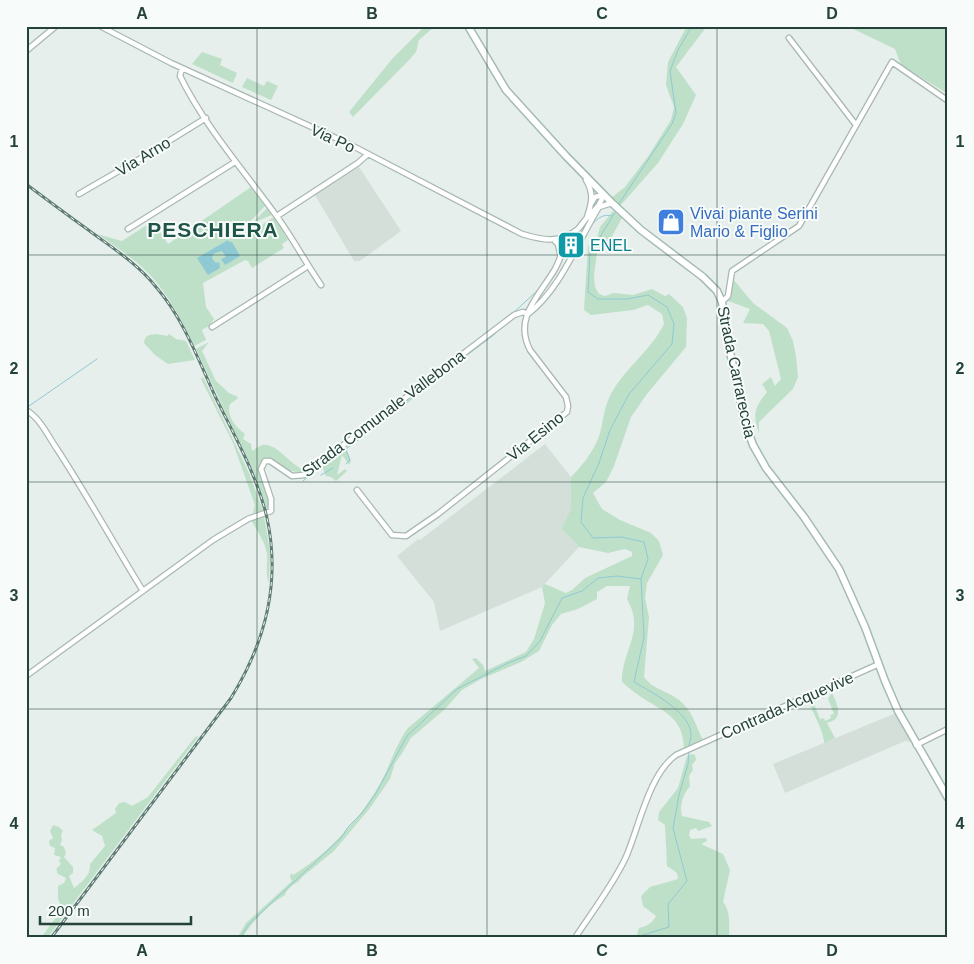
<svg xmlns="http://www.w3.org/2000/svg" width="974" height="964" font-family="Arial,sans-serif">
<rect width="100%" height="100%" fill="#e6efeb"/>
<path fill="#d4dfda" d="M359 167 401 231 360 261H354L315 195Z
M545 444 571 477V508L561 529 579 547 542 587 440 631 434 602 397 556 418 539 420 540Z
M896 713 912 742 905 741 785 793 773 764Z"/>
<path fill="#bfe0c8" d="M425 26H435L419 40 416 52 410 59 353 117 349 112 392 59Z
M687 26H707L676 67 696 95 683 124 658 163 620 206 611 198 625 187 649 155 671 120 674 107 666 85 668 62Z
M847 26H948V94L901 65 895 49Z
M202 52 222 59 220 65 237 73 233 83 192 64Z
M247 78 264 86 267 81 278 86 271 100 242 87Z
M251 187 265 206 246 226 245 225 238 231V238L267 208 272 215 255 222V226H260L274 217 288 240 282 244 284 248 252 268 248 261 245 260 203 283 206 307 214 319 209 326 202 330 206 340 194 346C184 324 172 302 157 283 141 263 118 248 97 234L122 241 153 221 168 244Z
M613 211 622 218 610 240 597 252 594 276 595 287 599 294 605 296 614 293 633 295 652 289 665 296 669 294 683 307 687 318 686 347 647 394 631 417 614 466 606 482 593 493 602 509 620 520 651 533 659 541 663 555 647 583 645 598 649 617 644 677C652 689 668 691 679 700 692 710 696 726 703 740L684 748C683 717 664 712 641 697 635 693 628 687 622 682 621 651 646 632 627 599L630 586H607L597 592V599L578 609 561 614 552 625 539 651 521 662 481 679 462 690 444 710 411 738 401 755 395 763 390 779 370 808 334 851 302 877 298 882C293 884 286 890 285 895 269 904 251 923 242 938H237L246 923 292 881 290 877 291 873 293 875C327 855 364 815 382 780 391 763 396 744 408 728L479 668 472 659 476 658 483 665 485 671 526 652 534 639 545 603 542 587 545 584 566 593 572 590 585 578 632 556V552L625 549 608 553 579 547 561 529 571 508V477C582 466 592 453 598 439 603 426 603 411 609 398 622 370 651 351 664 324L662 314 648 305 633 310 591 315 584 310 588 246 597 238 600 227Z
M733 279 753 303 787 328 793 341 796 356 798 377 793 389 759 422V433C752 414 755 407 767 392L762 384 771 377 775 386 781 379 769 331 763 324 743 323 750 309 728 301Z
M156 334 167 336 169 334 176 339 186 341 195 360 168 364 155 355 144 343C145 335 148 335 156 334Z
M209 342 202 351 216 381 229 393 238 397 237 399 230 404C226 415 236 428 245 434L243 439 251 444 252 451C255 449 259 446 263 445 277 443 290 465 304 470L320 459C305 481 285 471 269 458L263 460 259 468 269 501V507L266 509 253 472 196 349Z
M203 377 249 473 263 511 253 513 255 505 233 443 201 379Z
M346 448 351 461 349 465 342 455 337 475 345 469 347 471 336 481 331 477 326 476 321 465Z
M264 516 270 551 269 583C265 574 268 563 267 554 265 541 257 531 251 520Z
M829 687 825 697 816 699 814 704 820 719 824 718 825 721 831 718 830 715 834 714 828 699 832 692C837 704 845 719 827 723L835 738 824 743C825 734 811 708 806 697Z
M199 736 48 937 41 938 62 909 58 899V886L64 883 66 878 58 874 56 869 61 864 59 861 61 857 54 855 55 848 50 846 49 841 53 838 50 831 53 825 59 827 63 831 61 834 62 840 60 845 64 847 66 853 64 857 73 867V873L69 876 74 888C82 882 91 875 90 864L105 846 102 836 92 830 116 813 115 809 119 803 125 802 132 806 148 797 195 737Z
M692 754 695 755 696 760 692 765 693 770 689 776 690 786C683 795 679 805 682 816L709 822 712 826 698 831 696 828 690 830 689 835 691 839 706 838 707 841 701 844 723 854 730 870 723 902C731 911 729 926 729 938H663L657 935 652 938H636L639 928C646 926 652 924 656 916L643 906 641 896 650 887 678 879 677 873 667 866 665 825 658 820 659 812 678 788 687 756Z"/>
<path fill="#8ec9d4" d="M228 240 229 242H232L240 256 225 265 221 259 226 257 222 251 215 253 212 256 213 260 216 263 219 262 220 268 208 275 197 258Z"/>
<g fill="none" stroke-linecap="round" stroke-linejoin="round">
<path stroke="#8ec9d4" stroke-width="1" d="M618 205 672 124 676 113 670 71 678 50 692 26
M593 223C600 217 603 214 612 216
M512 314 538 290
M442 374 495 334
M29 406 97 359
M346 450 350 460 346 464
M321 467 383 422 437 378
M321 475 333 468
M303 481 319 468
M641 579 644 637 634 682C651 692 691 712 691 735 691 739 689 743 689 747
M240 938 249 924 341 838 348 827 363 812 376 793 407 736 457 689 508 663 526 656 540 641 562 598 582 591 598 578 617 576 641 579 648 559 644 542 621 537 593 538 581 522 583 498 599 463 610 430 629 394 672 344 674 324 667 307 648 295 627 299H598L588 292 590 253 616 211
M643 938V935L669 927 668 904 687 881 673 828 679 795 688 764 689 751"/>
<g stroke="#a8b8b2" stroke-width="7">
<path id="minor" d="M100 26 171 63 349 144 522 234C542 240 560 244 578 229 582 225 584 220 588 217 595 209 601 205 603 195L595 197 591 204
M789 38 856 125
M26 51 56 26
M182 68 180 76C205 127 245 172 278 218 293 239 306 263 321 285
M586 180C594 193 592 203 587 217
M79 194 143 157 206 118
M277 216 358 163 368 154
M128 229 235 162
M568 235 574 237 577 245
M554 240 558 244 560 253
M722 302 728 296 732 271 799 226 892 62 947 100
M528 314C560 290 578 241 599 207L612 203
M212 327 308 266
M26 410C40 418 48 436 57 449 87 495 114 544 143 591
M357 490 392 535 406 536 438 514 567 412 568 406 566 397 530 350C513 317 540 295 555 269 561 258 564 246 568 235
M26 676 213 540 248 519 271 511V499L261 469 265 461H270L292 476 304 475 514 315 523 312 528 314
M916 745 948 729
M575 938C592 912 613 885 626 857 639 827 649 774 676 755L879 664"/>
</g>
<g stroke="#a4bbb3" stroke-width="9">
<path id="secondary" d="M468 26 506 90 566 156 612 203 641 230 703 277 717 291 722 302 727 338 745 422 753 445 766 468 804 517 839 569 865 627 885 681 898 711 948 798"/>
</g>
<use href="#minor" stroke="#fff" stroke-width="4.5"/>
<use href="#secondary" stroke="#fff" stroke-width="6"/>
<g stroke="#5f7d75" stroke-width="3">
<path id="rail" d="M26 184C46 199 66 214 87 229 111 247 137 263 156 287 183 318 198 359 215 396 234 435 257 475 267 518 281 582 265 643 231 698L51 938"/>
</g>
<use href="#rail" stroke="#f7fbf9" stroke-width="1" stroke-dasharray="4" stroke-linecap="butt"/>
</g>
<path fill="none" stroke="#24423a" stroke-width="1" stroke-opacity="0.55" d="M257 26V938M487 26V938M717 26V938M26 255H948M26 482H948M26 709H948"/>
<defs>
<g id="shop-square" transform="scale(1.4375)"><rect x="-9" y="-9" width="18" height="18" rx="4" fill="#3f7fe0" stroke="#f7fbf9"/><path d="M-5-2.5h2.3a2.7 3.5 0 0 1 5.4 0H5L5.5 6h-11ZM-1.5-2.5h3a1.5 2.3 0 0 0-3 0Z" fill="#fff"/></g>
<g id="building-square" transform="scale(1.4375)"><rect x="-9" y="-9" width="18" height="18" rx="4" fill="#0f9aa8" stroke="#f7fbf9"/><path d="M-4-6H4V6H1V3H-1V6H-4ZM-2.5-4.3h1.7v1.8h-1.7ZM.8-4.3h1.7v1.8H.8ZM-2.5-1h1.7V.8h-1.7ZM.8-1h1.7V.8H.8Z" fill="#fff"/></g>
</defs>
<g fill-rule="evenodd">
<use href="#shop-square" x="671" y="222"/>
<use href="#building-square" x="571" y="245"/>
</g>
<g text-anchor="middle" stroke-width="4" stroke-linejoin="round" paint-order="stroke">
<g font-size="16" fill="#24423a" stroke="#f7fbf9">
<text transform="translate(333 138) rotate(25)" y="6">Via Po</text>
<text transform="translate(143 156) rotate(-31)" y="6">Via Arno</text>
<text transform="translate(737 372) rotate(78)" y="6">Strada Carrareccia</text>
<text transform="translate(383 413) rotate(-37)" y="6">Strada Comunale Vallebona</text>
<text transform="translate(535 436) rotate(-39)" y="6">Via Esino</text>
<text transform="translate(787 705) rotate(-24)" y="6">Contrada Acquevive</text>
</g>
<g font-size="16" fill="#366cbe" stroke="#f7fbf9" text-anchor="start">
<text x="690" y="219">Vivai piante Serini<tspan x="690" dy="18">Mario &amp; Figlio</tspan></text>
</g>
<g font-size="16" fill="#0d838f" stroke="#f7fbf9" text-anchor="start">
<text x="590" y="251">ENEL</text>
</g>
<g font-size="21" font-weight="bold" letter-spacing="1" fill="#1f5548" stroke="#f7fbf9">
<text x="213" y="237">PESCHIERA</text>
</g>
</g>
<rect width="974" height="964" fill="none" stroke="#f7fbf9" stroke-width="55"/>
<path d="M40 916v8h151v-8" fill="none" stroke="#24423a" stroke-width="2.5"/>
<text x="48" y="916" font-size="15" fill="#24423a" stroke="#f7fbf9" stroke-width="4" paint-order="stroke">200 m</text>
<rect x="28" y="28" width="918" height="908" fill="none" stroke="#24423a" stroke-width="2"/>
<g font-size="16" text-anchor="middle" font-weight="bold" fill="#24423a">
<text x="142" y="19">A</text>
<text x="372" y="19">B</text>
<text x="602" y="19">C</text>
<text x="832" y="19">D</text>
<text x="14" y="147">1</text>
<text x="960" y="147">1</text>
<text x="14" y="374">2</text>
<text x="960" y="374">2</text>
<text x="14" y="601">3</text>
<text x="960" y="601">3</text>
<text x="14" y="829">4</text>
<text x="960" y="829">4</text>
<text x="142" y="956">A</text>
<text x="372" y="956">B</text>
<text x="602" y="956">C</text>
<text x="832" y="956">D</text>
</g>
</svg>
